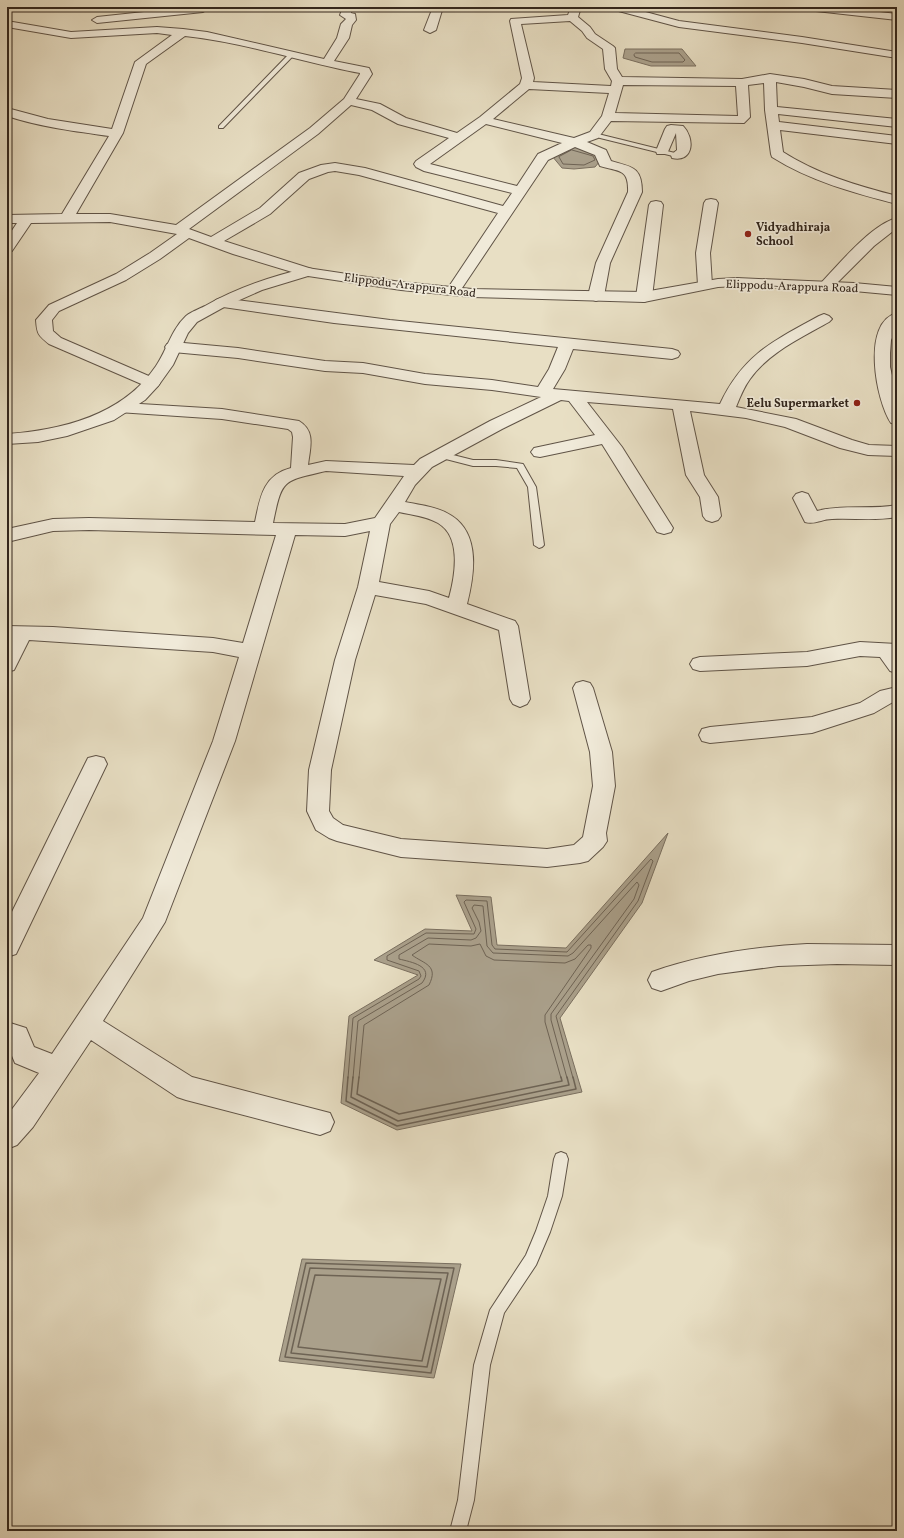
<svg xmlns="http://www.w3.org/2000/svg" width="904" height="1538" font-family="Vollkorn,serif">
<rect width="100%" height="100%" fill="#e8dfc4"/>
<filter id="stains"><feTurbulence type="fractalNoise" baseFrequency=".005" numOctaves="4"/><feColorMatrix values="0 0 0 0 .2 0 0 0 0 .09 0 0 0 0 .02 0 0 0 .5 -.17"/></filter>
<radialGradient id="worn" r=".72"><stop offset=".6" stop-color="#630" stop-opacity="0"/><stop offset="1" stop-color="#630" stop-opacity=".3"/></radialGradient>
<path fill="#aaa08b" stroke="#7a6f5f" d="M625 49H682L696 66H651L623 58Z
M571 146 597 153 600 161 595 167 574 169 562 168 552 156Z
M668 833 642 903 560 1018 582 1092 397 1130 341 1103 349 1016 418 975 374 960 425 929 472 931 456 895 491 897 497 945 566 948Z
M302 1259 461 1264 434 1378 279 1361Z"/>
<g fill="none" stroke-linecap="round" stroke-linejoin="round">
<path stroke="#6e6354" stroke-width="1" d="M636 53H679L685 60 683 62H652L635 57 634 55Z
M572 150 593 156 595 160 584 165 563 164 559 157Z
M348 1078 353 1018 419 979 421 976 419 971 387 960V956L426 933 474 934 476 929 464 902 466 900 487 901 492 945 495 949 567 952 651 859 653 861 638 901 556 1016 573 1078
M353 1078 358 1021 422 983C435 966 411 962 399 959V955L428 938 471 940 476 938 481 931 479 922 472 908 474 905 483 906 487 946 493 953 568 956 573 953 637 882 639 885 634 899 551 1014V1020L567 1078
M359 1078 364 1025 429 985C439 965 424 964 412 955L429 944 471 946 480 944 486 956 494 960 565 963 575 959 588 945H591V948L545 1015V1022L561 1078"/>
<path stroke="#6e6354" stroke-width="1.5" d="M348 1077 346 1101 397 1126 576 1089 573 1077
M353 1077 351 1097 398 1121 569 1085 567 1077
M359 1077 357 1094 399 1114 562 1081 561 1077
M306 1263 454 1268 431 1373 285 1357Z
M310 1268 448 1273 427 1367 291 1353Z
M315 1275 441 1279 422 1361 298 1347Z"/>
<g stroke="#605447" stroke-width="2">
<path id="service" d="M288 55 293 56 223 128H219V126Z
M594 133 679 154 680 155 677 157 592 136V134Z
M441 452 473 460H496L523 464 536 487 544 545 542 547 539 548 534 545 528 487 517 468 496 466H473L438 457 437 455 438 453Z
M561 1152 566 1154 568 1159 562 1196 550 1232 536 1265 504 1313 490 1365 474 1500 466 1531H450L458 1500 474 1365 490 1310 526 1255 536 1231 548 1196 554 1159 556 1154Z"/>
</g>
<g stroke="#605447" stroke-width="2">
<path id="minor" d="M191 7H207L208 9 203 12 97 23 92 20 97 17Z
M343 7H353L351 13 355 14 356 20 352 25 349 38 334 61 369 68 372 74 356 99 380 104 406 118 457 133 480 117 520 84 522 78 510 21 511 19 568 15 571 7H581L578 17 590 27 595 34 613 46 615 48 617 69 622 77 742 79 770 74 804 79 832 86 897 90V98L832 94 804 87 776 82 777 107 897 119V127L778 114 779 122 897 136V144L780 130 783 152C817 174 858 186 897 196V204C854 193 810 181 772 157L771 154 765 110 764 83 748 85 750 117 744 123 611 121 598 138 587 142 606 150 611 161C631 167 642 166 642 192L610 263 604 296 601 299 596 301 591 299 588 296 596 263 628 192C629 168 619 172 600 166L595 155 575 147 548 160 458 294 453 295 448 294 446 291 498 213 359 175 335 171 328 172 309 179 270 214 224 241 312 269 314 272 312 275 307 276 302 275 233 254 189 238 160 259 126 280 59 311 52 320 53 331 61 338 158 380 160 383 158 386 152 388 146 386 49 344C38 335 37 334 36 320L49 305 116 274 150 253 177 234 110 222 31 223 12 251 7 252V238L17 223H7V215L62 214 109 136C74 131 40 127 7 116V108L48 119 112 129 135 62 172 35 157 33 71 38 7 27V21L71 32 157 27 183 29 207 32 324 59 337 38 341 24 346 19 340 15ZM570 21 582 31 587 38 603 49 605 69 612 81 611 86 533 82 534 78 521 24ZM185 36C243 42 302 62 360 73V74L344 99 310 128 176 225 110 214H76L123 133 146 64ZM623 85 736 86 738 116 615 113ZM529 89 609 93 602 116 590 132 574 138 493 119ZM351 105 372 110 398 124 449 138 416 161 414 164 416 167 424 171 512 193 503 206 365 168 335 163 321 165 299 173 260 208 211 237 189 229 318 134ZM486 124 562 143 538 154 517 186 430 164Z
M433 7H443L436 30 430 33 424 30Z
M610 7H627L679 21 802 37 897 52V58L802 43 679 27 611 9Z
M802 7H836L897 14V20L807 10Z
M671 125 683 126C695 138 694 163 672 158L671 155 677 150 676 133 667 154H657L656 151 665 129 667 126Z
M711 199 716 200 718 203 710 253 712 285 710 288 705 289 700 288 698 285 696 253 704 203 706 200Z
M656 201 661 202 663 205 652 297 649 300 644 302 639 300 636 297 649 205 651 202Z
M897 218V228L874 246 831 289 826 290 821 289 819 286 821 283C839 264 872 224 897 218Z
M221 298 390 320 672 349 678 351 680 354 678 357 672 359 573 349 565 369 553 389 720 404C743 355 773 341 819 316L824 314 829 316 832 319 829 322C801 338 769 352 750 379 744 387 740 397 736 407L796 419 852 440 869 445 897 446V456L868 455 840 448 785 427 746 418 690 411 704 475 718 497 721 516 718 520 712 522 706 520 703 516 700 497 686 475 673 409 587 402 622 447 673 528 671 532 664 534 657 532 602 444 540 457 534 456 531 452 534 448 595 435 569 401 561 400 502 429 432 467 415 485 405 502C420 505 439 507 452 516 481 535 474 576 467 604L515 621 518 626 530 699 527 704 520 707 513 704 510 699 499 630 426 604 375 595 355 660 331 770 329 811 333 818 343 825 401 839 547 849 574 845 583 837 593 786 590 752 573 688 576 683 583 681 590 683 593 688 612 752 615 786 606 833 607 841 603 847 588 861 580 863 547 867 401 857 337 841 329 838 316 830 307 811 309 770 335 660 358 587 370 531 345 536 295 535 235 741 165 922 103 1021 192 1077 330 1113 334 1122 330 1131 320 1135 186 1100 177 1097 91 1040 33 1127 17 1145 7 1149V1116L39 1073 15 1063 7 1044V1022L26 1028 34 1047 52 1054 143 918 213 741 239 657 213 652 29 640 14 670 7 672V644L9 640H7V626L53 627 213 638 243 643 276 535 89 530 53 531 7 542V529L53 519 89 518 255 522C260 498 263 475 291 468L293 437 292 432 288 429 222 419 118 412 116 408 118 404 124 403 222 409 299 421C316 431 310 448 308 465L326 461 414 465 420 459 490 421 541 397 492 390 425 384 363 373 325 371 238 358 173 352 167 350 165 347 167 344 173 342 238 348 325 361 363 363 425 374 492 380 538 387 549 369 558 347 334 323 216 306 213 303 216 300ZM326 471 404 476 375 518 345 524 273 523C282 478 283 481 326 471ZM399 512C412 515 426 516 438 523 462 537 455 576 449 598L429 591 379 582 390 524Z
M802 492 808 494 817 511C843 504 870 510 897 505V517C875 521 854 518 832 519 822 519 815 525 805 522L793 498 796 494Z
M860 642 897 644V673L890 671 880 657 860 656 807 666 700 671 693 669 690 664 693 659 700 657 807 652Z
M897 687V701L893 702 874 713 812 733 710 743 702 741 699 735 702 729 710 727 812 717 860 703 880 691Z
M96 756 104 758 107 764 16 954 7 957V922L85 764 88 758Z
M807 944 897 945V965L837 964 778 966 718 974 689 981 661 991 652 988 648 980 652 972C703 954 754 947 807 944Z"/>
</g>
<g stroke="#605447" stroke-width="2">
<path id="tertiary" d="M307 268 401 282 472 289 644 292 718 279 737 278 854 283 897 287V295L854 291 737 286 718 287 644 302 472 297 401 290 308 276 262 290 226 306 197 322 188 333 173 365 158 386 145 400 114 420 67 436 38 442 7 444V434C63 430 123 415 156 366 167 350 171 330 186 316 191 312 199 309 205 306 237 288 272 276 307 268Z
M897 313V328L891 340 890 353V367L897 396V424L891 423C876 401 861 322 897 313Z"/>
</g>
<use href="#service" fill="#f0ead9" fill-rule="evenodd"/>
<use href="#minor" fill="#f0ead9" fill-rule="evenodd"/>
<use href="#tertiary" fill="#f0ead9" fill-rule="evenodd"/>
</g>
<g fill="#8f2418" stroke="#f0ead9" stroke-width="1.5">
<circle cx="748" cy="234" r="4"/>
<circle cx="857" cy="403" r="4"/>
</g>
<g text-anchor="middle" stroke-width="3.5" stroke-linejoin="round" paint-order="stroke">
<g font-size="12" font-weight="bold" fill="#32261d" stroke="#f0ead9" text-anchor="start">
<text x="756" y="231">Vidyadhiraja<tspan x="756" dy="14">School</tspan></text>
<text x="849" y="407" text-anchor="end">Eelu Supermarket</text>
</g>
<g font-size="12" fill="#32261d" stroke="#f0ead9">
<text transform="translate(410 285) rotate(7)" y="4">Elippodu-Arappura Road</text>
<text transform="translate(792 286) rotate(2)" y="4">Elippodu-Arappura Road</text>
</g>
</g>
<rect width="904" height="1538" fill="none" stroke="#e8dfc4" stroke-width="24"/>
<rect x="8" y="8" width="888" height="1522" fill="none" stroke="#32261d" stroke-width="2"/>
<rect x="12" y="12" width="880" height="1514" fill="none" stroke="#32261d"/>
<rect width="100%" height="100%" filter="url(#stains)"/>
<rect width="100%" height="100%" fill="url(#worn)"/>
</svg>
